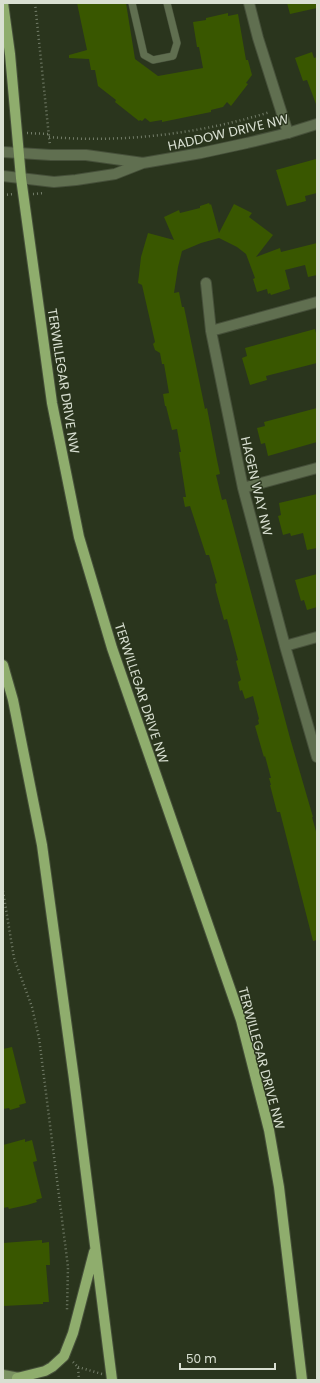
<svg xmlns="http://www.w3.org/2000/svg" width="320" height="1383" font-family="Poppins,sans-serif">
<rect width="100%" height="100%" fill="#2a351d"/>
<path fill="#395700" d="M77 3H126L135 59 158 76 203 68 199 47H197L193 22 206 20V18L228 13V16L238 14 246 60H248L252 75 246 83 248 84 231 106 227 102 223 107 211 110V112L162 122V120L150 122 145 118 142 121 140 120 139 121 115 102 116 100 98 86 95 70H91L89 59 69 58V55L87 50Z
M287 3H317V8L290 14Z
M312 52 314 58 317 57V104H316L307 80 303 81 295 58Z
M316 159 317 164V193L305 196 306 201 287 206 276 170Z
M209 203 210 205 211 204 219 233 234 204 252 213 249 217 273 235 256 257 280 248 281 252 317 243V275L308 277 305 265 285 270 290 289 271 295 270 293 268 294 267 289 257 292 253 279 255 278 246 254 237 247 219 238 201 243 182 251 178 267 174 293 179 292 182 307H184L205 409 207 408 217 460 220 474 216 475 222 500 226 499 290 738 313 817H312L317 835V940L313 941 280 812H277L270 785H271L269 778H271L265 756 264 757 263 754 255 726 259 724 258 720 259 719 253 696 245 699 242 690 240 691 238 682 241 680 236 661 238 660 227 619 224 620 216 591 215 584 217 583 209 555H206L190 506 185 507 183 497H186L179 452H181L177 429 172 430 166 406H165L163 394 169 393 164 364H162L160 353 155 350 153 344 155 342 142 285 138 283 141 257 148 233 174 240 164 217 179 210 180 213 200 208V206Z
M315 329 317 337V363L266 376 267 380 250 385 242 358 247 356 245 348Z
M317 408V442L268 456 265 443 261 444 257 428 265 426 264 422Z
M317 494V548L307 550 303 533 291 536 290 533 283 535 278 516 281 515 279 503Z
M317 574V607L307 610 304 600 301 601 295 580Z
M12 1047 26 1103 19 1105 20 1107 10 1110 9 1108 3 1109V1049Z
M25 1139V1142L32 1140 37 1161 33 1162 42 1198 36 1200 37 1202 27 1205 9 1209 8 1207 3 1208V1145Z
M42 1240V1243L49 1242 50 1265H46L49 1302H43V1304L3 1306V1243Z"/>
<g fill="none" stroke-linecap="round" stroke-linejoin="round">
<g stroke="#46503a" stroke-width="8">
<path id="service" d="M132 3 144 55 153 60 173 56 177 43 167 3"/>
</g>
<g stroke="#46503a" stroke-width="12">
<path id="minor" d="M249 3 258 38 288 133
M206 283 211 331
M243 488 317 468
M317 637 285 646 317 757
M285 646 243 488 211 331 317 302"/>
</g>
<g stroke="#46503a" stroke-width="12">
<path id="tertiary" d="M3 152 51 155H86L143 163 201 153 247 143 288 133 317 124
M3 176 54 182 76 180 115 174 143 163"/>
</g>
<g stroke="#46503a" stroke-width="12">
<path id="secondary" d="M3 1375 25 1379"/>
</g>
<g stroke="#46503a" stroke-width="12">
<path id="primary" d="M3 3 10 54 21 178 52 403 79 537 112 648 241 1020 269 1130 279 1187 302 1380
M3 665 13 700 42 845 74 1079 112 1380
M17 1378 45 1371 52 1367 64 1356 73 1333 94 1252"/>
</g>
<path stroke="#737d69" stroke-width="2.5" stroke-dasharray="1 3" stroke-linecap="butt" d="M35 3 50 146
M27 133 48 134
M49 137C123 143 199 134 270 112
M33 194 45 193
M3 195 14 194
M3 891 14 958 32 1007 39 1038 68 1267 67 1310
M73 1362 78 1367 79 1380
M78 1367 102 1374"/>
<use href="#service" stroke="#606f50" stroke-width="7"/>
<use href="#minor" stroke="#606f50" stroke-width="10"/>
<use href="#tertiary" stroke="#606f50" stroke-width="10"/>
<use href="#secondary" stroke="#7a9261" stroke-width="10"/>
<use href="#primary" stroke="#8fad6d" stroke-width="10"/>
</g>
<g text-anchor="middle" stroke-width="3" stroke-linejoin="round" paint-order="stroke">
<g font-size="13" fill="#d9e0d2" stroke="#2a351d">
<text transform="translate(228 132) rotate(-13)" y="5">HADDOW DRIVE NW</text>
<text transform="translate(64 381) rotate(81)" y="5">TERWILLEGAR DRIVE NW</text>
<text transform="translate(257 486) rotate(77)" y="5">HAGEN WAY NW</text>
<text transform="translate(142 693) rotate(72)" y="5">TERWILLEGAR DRIVE NW</text>
<text transform="translate(262 1058) rotate(75)" y="5">TERWILLEGAR DRIVE NW</text>
</g>
</g>
<rect width="320" height="1383" fill="none" stroke="#d9e0d2" stroke-width="8"/>
<path d="M180 1363v6h95v-6" fill="none" stroke="#d9e0d2" stroke-width="2"/>
<text x="186" y="1363" font-size="12" fill="#d9e0d2" stroke="#2a351d" stroke-width="3" paint-order="stroke">50 m</text>
</svg>
